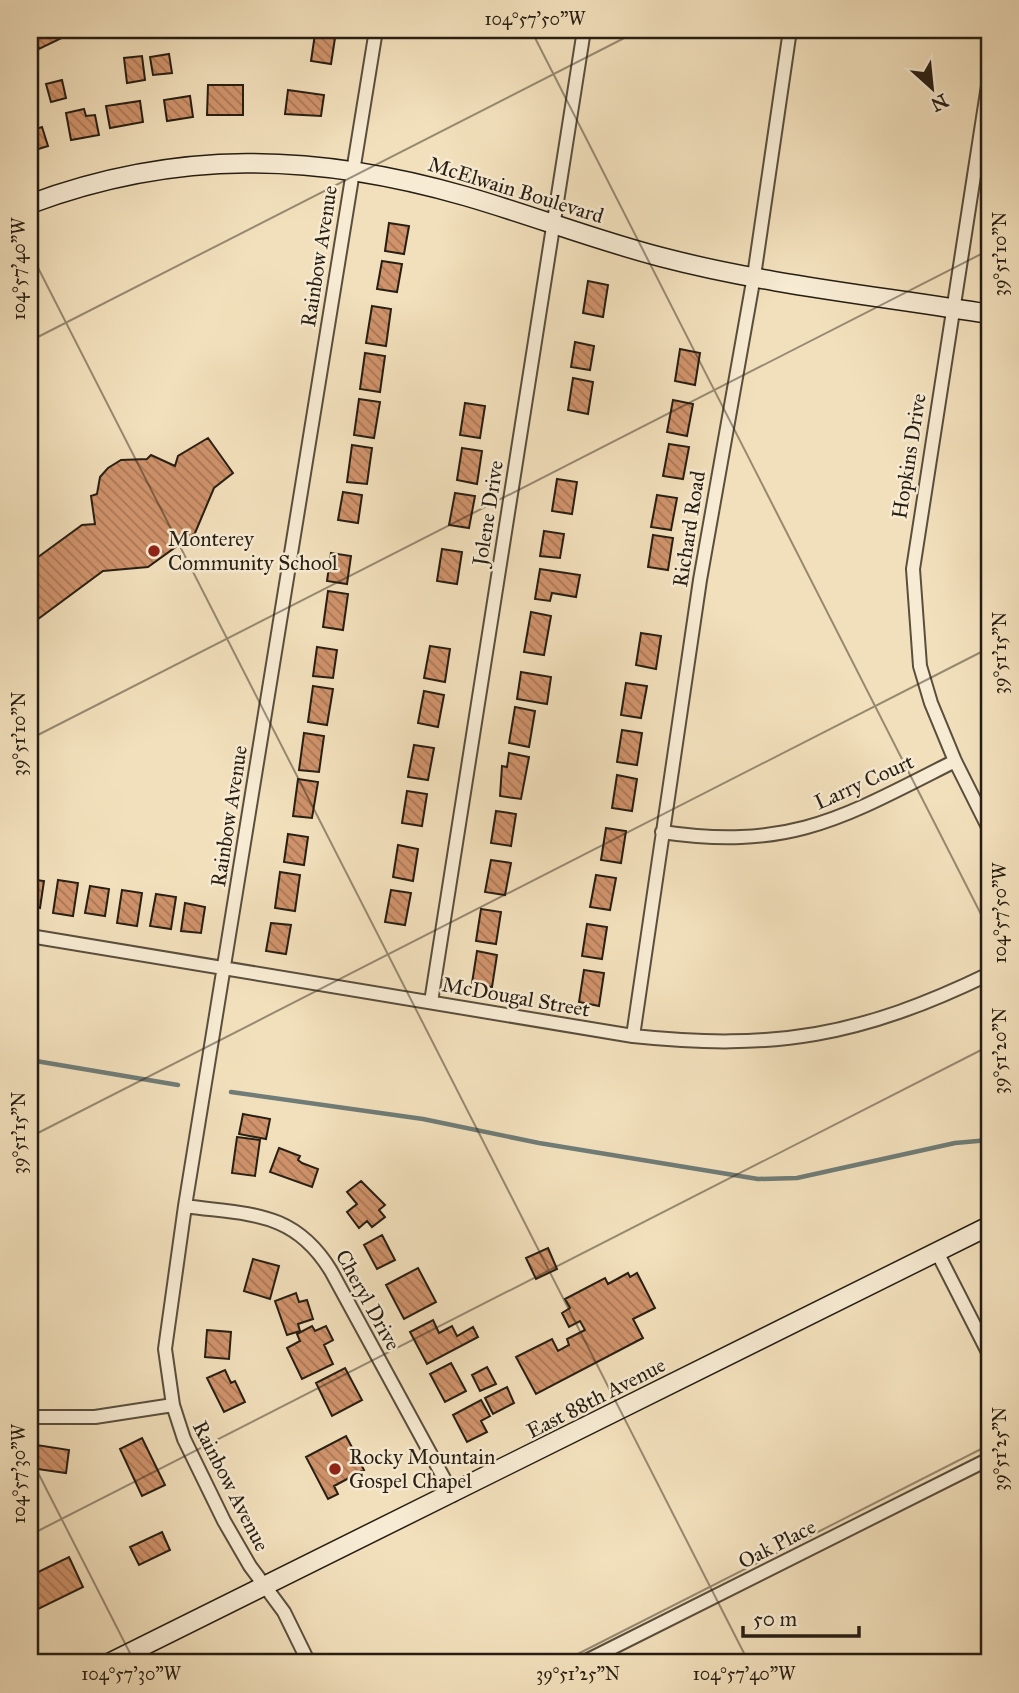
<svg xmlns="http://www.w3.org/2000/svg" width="1019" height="1693" font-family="'IM FELL Great Primer',serif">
<defs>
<pattern id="building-back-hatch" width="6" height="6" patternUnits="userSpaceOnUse" patternTransform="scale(1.75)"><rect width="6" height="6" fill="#d0936b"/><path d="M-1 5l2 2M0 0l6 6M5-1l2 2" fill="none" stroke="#a97757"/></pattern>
</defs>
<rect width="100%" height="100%" fill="#f2e0bc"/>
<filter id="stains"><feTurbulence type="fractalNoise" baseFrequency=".00286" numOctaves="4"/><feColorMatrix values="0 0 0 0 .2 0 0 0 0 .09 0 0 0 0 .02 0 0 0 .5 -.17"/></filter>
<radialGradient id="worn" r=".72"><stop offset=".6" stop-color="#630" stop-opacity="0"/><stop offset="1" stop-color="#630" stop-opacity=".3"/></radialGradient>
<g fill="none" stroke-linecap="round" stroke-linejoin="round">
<path stroke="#6f7c77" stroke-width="4.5" d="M30 1060 178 1085
M231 1092 423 1119 539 1143 758 1179 797 1178 955 1143 989 1140"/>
</g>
<path fill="url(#building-back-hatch)" stroke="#271e13" stroke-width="2" d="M33 30H78L39 49 31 31Z
M161 30H184L166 38Z
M315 34 335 38 331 64 311 61Z
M169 54 172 73 153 75 150 57Z
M142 56 145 80 127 83 124 58Z
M62 80 66 98 51 102 46 84Z
M208 85H243V115H207Z
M288 90 324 95 321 116 285 114Z
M190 96 193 117 167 121 164 100Z
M140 101 143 122 110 128 106 106Z
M84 109 86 116 95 115 99 135 71 140 66 113Z
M42 127 48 146 35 150 37 154 30 156V131Z
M389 223 409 226 404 254 385 251Z
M382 261 402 264 397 292 377 289Z
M588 281 608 285 603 317 583 313Z
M372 306 391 309 386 346 366 343Z
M575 342 594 346 590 370 571 367Z
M680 349 700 353 695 385 675 381Z
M365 353 385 356 380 392 360 389Z
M573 378 593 382 588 414 568 410Z
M359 399 380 402 374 438 354 435Z
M673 400 693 404 687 436 667 432Z
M465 403 485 406 480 438 460 435Z
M208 438 233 473 214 488 195 533 148 567 103 571 30 625V563L82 525 95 524 91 496 97 494 100 477 108 468 121 460 147 459 151 455 175 466 178 456Z
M669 444 689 447 683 479 663 476Z
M352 445 372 448 367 484 347 482Z
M462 448 482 451 477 484 457 480Z
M557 479 577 482 572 514 552 511Z
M343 492 362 495 358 523 338 520Z
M455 493 475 496 469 528 449 525Z
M657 495 677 498 671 530 651 527Z
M544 531 564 534 560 558 540 556Z
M653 535 673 538 668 570 648 567Z
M442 549 462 552 457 584 437 581Z
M331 553 351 556 347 584 327 581Z
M540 569 580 575 576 597 552 593 550 601 535 599Z
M328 591 348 594 343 630 323 627Z
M531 612 551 616 544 655 524 652Z
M641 633 661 636 656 669 636 665Z
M430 646 450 649 445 682 424 678Z
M317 647 337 650 333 678 313 676Z
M521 672 551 677 547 704 517 699Z
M626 683 647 686 641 718 621 715Z
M313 686 333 689 327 725 308 722Z
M424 691 444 695 438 727 418 723Z
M515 707 535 711 529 747 509 743Z
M622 730 642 733 637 765 617 762Z
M304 733 324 736 319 772 299 770Z
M414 745 434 748 428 780 408 777Z
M509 753 529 757 521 799 500 796 502 766 507 767Z
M617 775 637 779 632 811 612 808Z
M298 779 318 782 312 818 293 816Z
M407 791 427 794 422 826 402 823Z
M496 811 516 814 511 846 491 843Z
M606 828 626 831 621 863 601 860Z
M288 834 308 837 304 865 284 862Z
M398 845 418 849 413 881 393 877Z
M491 860 511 863 505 895 485 892Z
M280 872 300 875 295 911 275 908Z
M596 875 616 878 610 910 590 907Z
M30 879 44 881 40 908 30 906Z
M58 880 78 883 73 916 53 913Z
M90 886 109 889 105 916 85 913Z
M122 890 142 893 137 926 117 923Z
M391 890 411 893 405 925 385 922Z
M156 894 176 897 171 929 150 926Z
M185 903 205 907 201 933 181 931Z
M481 909 501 912 496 944 476 941Z
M271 923 291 925 286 954 266 951Z
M587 924 607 927 602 959 582 956Z
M477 951 497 955 492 987 472 983Z
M584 970 604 973 599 1006 579 1002Z
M243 1114 270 1119 266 1139 239 1134Z
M237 1137 260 1140 255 1176 232 1173Z
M279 1148 300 1156 298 1160 302 1163 318 1169 312 1187 270 1172Z
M361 1181 385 1205 379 1210 385 1217 372 1227 367 1221 359 1228 347 1212 357 1204 347 1192Z
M382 1235 395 1260 377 1269 364 1245Z
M548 1248 557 1269 536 1279 526 1258Z
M253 1259 279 1266 270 1299 244 1291Z
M418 1268 436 1302 404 1319 386 1285Z
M628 1273 630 1277 637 1273 655 1308 633 1319 643 1338 536 1394 516 1357 552 1339 558 1351 569 1345 567 1339 585 1330 580 1321 569 1327 562 1313 570 1308 565 1299 605 1278 608 1284Z
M296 1293 299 1302 307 1300 313 1319 298 1324 300 1331 287 1335 275 1301Z
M433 1320 439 1333 452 1326 457 1336 473 1327 478 1337 427 1364 410 1332Z
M312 1326 315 1331 326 1326 333 1340 324 1345 333 1364 302 1379 287 1348 300 1341 297 1334Z
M207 1330 231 1332 229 1359 205 1357Z
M451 1363 466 1391 445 1402 430 1374Z
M487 1367 496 1384 480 1391 472 1375Z
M345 1368 362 1400 332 1416 316 1383Z
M225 1370 231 1383 235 1381 245 1402 224 1412 207 1378Z
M507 1387 514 1403 493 1414 485 1398Z
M481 1400 490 1416 481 1421 487 1432 467 1442 453 1415Z
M346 1436 364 1470 334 1486 338 1494 328 1499 306 1457Z
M142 1438 165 1485 142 1496 120 1449Z
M30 1444 69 1450 66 1473 30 1468Z
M162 1532 170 1550 139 1565 130 1547Z
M69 1557 83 1587 30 1613V1576Z"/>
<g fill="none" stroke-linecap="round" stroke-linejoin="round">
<g stroke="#5a4e3d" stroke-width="16">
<path id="street" d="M989 79 913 569 920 666 931 703 955 761 989 829
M662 832C791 851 844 817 955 761
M30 936 633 1036C775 1051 861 1036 989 974
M431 1002 584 30
M633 1036 700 580 754 276 790 30
M185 1206C249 1215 294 1210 331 1271L453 1495
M937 1252 989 1354
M30 1417H95L173 1405
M309 1663 284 1612 250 1566 224 1521 184 1439 173 1405 165 1349 185 1206 376 30
M582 1663 989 1459
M980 1663 989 1661"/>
</g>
<g stroke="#271e13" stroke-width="21">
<path id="secondary" d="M30 204C177 149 315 153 465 196 531 215 595 240 661 257 768 285 880 296 989 314
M109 1663 989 1226"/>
</g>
<use href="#street" stroke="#f7ebd3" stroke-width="12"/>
<use href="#secondary" stroke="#f7ebd3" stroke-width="18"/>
</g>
<path fill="none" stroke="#271e13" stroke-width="2" stroke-opacity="0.45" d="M531 30 989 930M30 252 749 1663M30 341 640 30M30 739 989 250M30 1137 989 648M30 1457 135 1663M30 1535 989 1046M560 1663 989 1445"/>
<g fill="#8f2418" stroke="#f7ebd3" stroke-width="2.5">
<circle cx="154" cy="551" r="7"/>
<circle cx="335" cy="1469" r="7"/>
</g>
<g text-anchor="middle" stroke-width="5" stroke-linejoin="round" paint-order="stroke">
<g font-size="21" fill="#271e13" stroke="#f7ebd3">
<text transform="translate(516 190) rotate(17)" y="7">McElwain Boulevard</text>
<text transform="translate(319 256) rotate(-81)" y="7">Rainbow Avenue</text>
<text transform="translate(909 456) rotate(-81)" y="7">Hopkins Drive</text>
<text transform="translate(488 513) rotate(-81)" y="7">Jolene Drive</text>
<text transform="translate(689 529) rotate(-81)" y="7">Richard Road</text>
<text transform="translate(864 782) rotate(-24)" y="7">Larry Court</text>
<text transform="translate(229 816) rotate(-81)" y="7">Rainbow Avenue</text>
<text transform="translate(516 997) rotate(10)" y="7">McDougal Street</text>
<text transform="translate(368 1300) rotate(61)" y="7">Cheryl Drive</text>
<text transform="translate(596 1398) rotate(-27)" y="7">East 88th Avenue</text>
<text transform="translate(231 1486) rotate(63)" y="7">Rainbow Avenue</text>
<text transform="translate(777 1544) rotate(-27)" y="7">Oak Place</text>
</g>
<g font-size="21" fill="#271e13" stroke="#f7ebd3" text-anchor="start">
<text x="168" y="546">Monterey<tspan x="168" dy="24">Community School</tspan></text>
<text x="349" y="1464">Rocky Mountain<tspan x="349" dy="24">Gospel Chapel</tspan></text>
</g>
</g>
<rect width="1019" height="1693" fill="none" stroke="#f2e0bc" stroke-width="77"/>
<g transform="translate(932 88) rotate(153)" stroke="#f7ebd3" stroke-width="5" paint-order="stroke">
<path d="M0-5L12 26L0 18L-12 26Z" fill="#271e13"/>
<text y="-10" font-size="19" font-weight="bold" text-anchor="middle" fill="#271e13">N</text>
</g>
<path d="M743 1626v10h116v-10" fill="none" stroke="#271e13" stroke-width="3.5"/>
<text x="753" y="1626" font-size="21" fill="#271e13" stroke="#f7ebd3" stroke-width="5" paint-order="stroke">50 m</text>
<rect x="38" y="38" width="943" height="1616" fill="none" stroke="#271e13" stroke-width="2.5"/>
<g font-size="18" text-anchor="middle" fill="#271e13">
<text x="535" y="25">104°57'50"W</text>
<text transform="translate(1000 254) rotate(-90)" y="6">39°51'10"N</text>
<text transform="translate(19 269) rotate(-90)" y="6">104°57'40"W</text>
<text transform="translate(1000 653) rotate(-90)" y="6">39°51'15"N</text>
<text transform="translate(19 734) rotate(-90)" y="6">39°51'10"N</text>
<text transform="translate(1000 913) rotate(-90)" y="6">104°57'50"W</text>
<text transform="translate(1000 1051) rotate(-90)" y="6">39°51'20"N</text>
<text transform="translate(19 1133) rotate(-90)" y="6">39°51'15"N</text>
<text transform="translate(1000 1449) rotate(-90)" y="6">39°51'25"N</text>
<text transform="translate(19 1474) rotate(-90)" y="6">104°57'30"W</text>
<text x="131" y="1680">104°57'30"W</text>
<text x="578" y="1680">39°51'25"N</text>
<text x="744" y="1680">104°57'40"W</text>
</g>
<rect width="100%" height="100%" filter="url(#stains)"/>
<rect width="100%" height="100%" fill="url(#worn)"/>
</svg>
